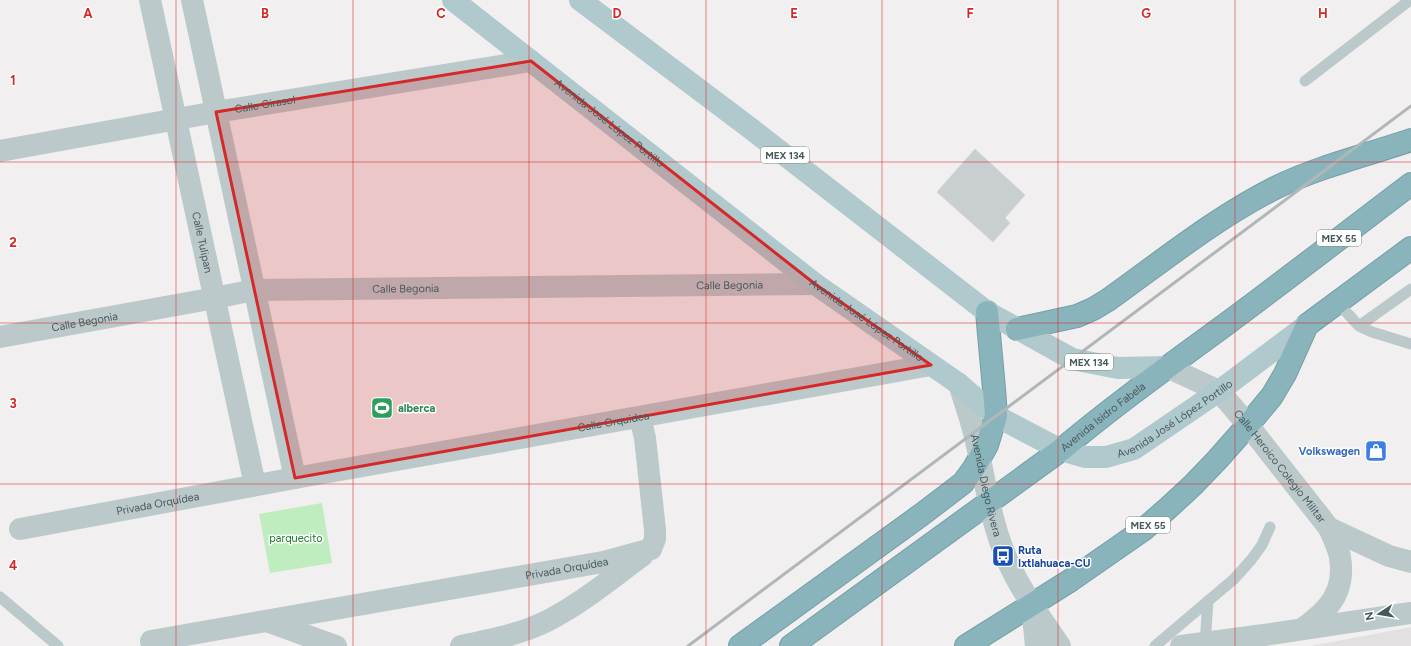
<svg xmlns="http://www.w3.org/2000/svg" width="1411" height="646" font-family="Figtree,sans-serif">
<rect width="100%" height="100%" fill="#f1efef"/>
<path fill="#e2e0e1" d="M1411 627V646H1311Z"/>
<path fill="#bfedbf" d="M322 503 332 563 270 573 259 514Z"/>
<path fill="#c9ced0" stroke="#d3d7da" d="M975 149 1025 195 1005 218 1010 223 993 242 937 192Z"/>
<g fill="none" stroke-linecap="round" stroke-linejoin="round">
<g stroke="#749fa7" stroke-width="24">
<g id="highway">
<path d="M1017 329 1077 316 1093 309 1108 300C1164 260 1218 216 1279 186 1321 166 1367 155 1411 140"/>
<path d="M740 646 921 515 963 483 974 468 987 445 996 416 994 389 987 312"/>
<path id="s9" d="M791 646 1061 450C1113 406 1169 366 1225 325 1287 279 1349 231 1411 184"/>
<path d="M966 646 1071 580 1143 530 1167 509 1193 485 1217 460 1248 425 1272 396 1285 374 1307 325 1411 248"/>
</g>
</g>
<path stroke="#bbc9cb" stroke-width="11" d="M1305 81 1410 0
M1338 303 1359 326 1372 332 1411 344
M1359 326 1411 289
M0 597 58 646
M1205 643 1208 601
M1155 646 1234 579 1251 560 1262 545 1270 527"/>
<g stroke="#bbc9cb" stroke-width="22">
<path id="s1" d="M150 0 255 485"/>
<path d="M192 0 295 478"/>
<path id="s2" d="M0 151 216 112 531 61"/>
<path id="s3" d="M0 337 215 298 254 290 815 284"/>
<path id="s4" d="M1167 367 1219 391 1248 425 1329 528 1389 556 1411 562"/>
<path id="s5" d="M959 384C964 400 970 417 974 433 986 481 991 531 1014 574 1027 600 1044 622 1060 646"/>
<path d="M640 417 645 438 655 530V539L651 549"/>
<path id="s6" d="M20 529 295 478 931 365"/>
<path d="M1032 607 1036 646"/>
<path d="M269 622 336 646"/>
<path d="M1302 629C1328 611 1346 592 1340 557 1338 547 1333 537 1329 528"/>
<path id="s7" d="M151 641 603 562 651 549"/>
<path d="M461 646C491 640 522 634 549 620 582 603 612 578 642 556"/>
<path d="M1181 646 1264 635 1411 613"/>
</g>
<g stroke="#b0c9cc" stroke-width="22">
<path id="s8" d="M453 0 815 284 959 384 996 416 1061 450 1085 457H1106L1134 449 1219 391 1307 325"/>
<path d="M580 0 750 128 987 312 1072 359 1118 368 1167 367"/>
</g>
<use href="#highway" stroke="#89b4bb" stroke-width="22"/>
<path stroke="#b1b7b9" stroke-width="3" d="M688 646 1411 106"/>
</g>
<path fill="#d62828" fill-opacity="0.2" stroke="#d62828" stroke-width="3" stroke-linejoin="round" d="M531 61 815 284 931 365 295 478 216 112Z"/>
<path fill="none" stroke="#d62828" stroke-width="1" stroke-opacity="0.55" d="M176 0V646M353 0V646M529 0V646M706 0V646M882 0V646M1058 0V646M1235 0V646M0 162H1411M0 323H1411M0 484H1411"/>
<defs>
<g id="stadium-square" transform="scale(1.15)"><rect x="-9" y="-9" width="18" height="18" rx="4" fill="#2e9e5b" stroke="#fff"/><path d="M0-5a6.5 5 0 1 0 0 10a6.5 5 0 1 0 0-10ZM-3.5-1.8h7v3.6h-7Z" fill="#fff"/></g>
<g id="shop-square" transform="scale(1.15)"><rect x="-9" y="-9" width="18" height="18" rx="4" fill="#3f7fe0" stroke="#fff"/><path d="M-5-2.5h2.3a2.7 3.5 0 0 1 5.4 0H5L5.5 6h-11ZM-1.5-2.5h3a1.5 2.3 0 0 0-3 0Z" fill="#fff"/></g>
<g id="bus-square" transform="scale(1.15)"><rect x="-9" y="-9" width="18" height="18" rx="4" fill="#1a4fb4" stroke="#fff"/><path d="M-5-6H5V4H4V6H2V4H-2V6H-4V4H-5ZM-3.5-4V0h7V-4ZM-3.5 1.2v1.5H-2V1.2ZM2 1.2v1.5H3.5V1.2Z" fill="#fff"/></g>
</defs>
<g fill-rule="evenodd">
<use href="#stadium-square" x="382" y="408"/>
<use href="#shop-square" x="1376" y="451"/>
<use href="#bus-square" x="1003" y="556"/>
</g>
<g text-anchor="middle" stroke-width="3" stroke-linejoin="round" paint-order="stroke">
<g fill="#fff" stroke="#7f8b8c" stroke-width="1">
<rect x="761" y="147" width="48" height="16" rx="3"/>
<rect x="1317" y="230" width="44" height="16" rx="3"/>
<rect x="1065" y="354" width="48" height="16" rx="3"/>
<rect x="1126" y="517" width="44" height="16" rx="3"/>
</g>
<g font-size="10" font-weight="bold" fill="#48595b">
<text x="785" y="159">MEX 134</text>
<text x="1339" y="242">MEX 55</text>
<text x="1089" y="366">MEX 134</text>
<text x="1148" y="529">MEX 55</text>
</g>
<g font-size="11" fill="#48595b" stroke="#fff">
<text dy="4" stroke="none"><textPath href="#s2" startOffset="269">Calle Girasol</textPath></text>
<text dy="4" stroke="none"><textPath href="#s8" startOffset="199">Avenida José López Portillo</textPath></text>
<text dy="4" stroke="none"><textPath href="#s1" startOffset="248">Calle Tulipan</textPath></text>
<text dy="4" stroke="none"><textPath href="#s3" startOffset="734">Calle Begonia</textPath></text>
<text dy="4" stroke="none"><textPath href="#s3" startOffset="410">Calle Begonia</textPath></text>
<text dy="4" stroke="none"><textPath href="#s8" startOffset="523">Avenida José López Portillo</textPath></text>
<text dy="4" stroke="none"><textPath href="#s3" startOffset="86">Calle Begonia</textPath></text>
<text dy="4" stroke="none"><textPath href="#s9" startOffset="387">Avenida Isidro Fabela</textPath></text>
<text dy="4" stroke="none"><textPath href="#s8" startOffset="883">Avenida José López Portillo</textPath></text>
<text dy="4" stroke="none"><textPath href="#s6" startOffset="603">Calle Orquidea</textPath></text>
<text dy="4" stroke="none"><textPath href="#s4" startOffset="154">Calle Heroico Colegio Militar</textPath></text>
<text dy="4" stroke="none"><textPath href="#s5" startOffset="105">Avenida Diego Rivera</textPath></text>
<text dy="4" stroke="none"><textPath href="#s6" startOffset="140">Privada Orquídea</textPath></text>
<text dy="4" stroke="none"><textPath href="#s7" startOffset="422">Privada Orquídea</textPath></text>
</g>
<g font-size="11" font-weight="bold" fill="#27864d" stroke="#fff" text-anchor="start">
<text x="398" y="412">alberca</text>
</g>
<g font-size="11" font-weight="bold" fill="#366cbe" stroke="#fff" text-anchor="end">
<text x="1360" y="455">Volkswagen</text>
</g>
<g font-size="11" fill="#1c7927" stroke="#fff">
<text x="296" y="542">parquecito</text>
</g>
<g font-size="11" font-weight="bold" fill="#164399" stroke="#fff" text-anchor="start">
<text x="1018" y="554">Ruta<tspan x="1018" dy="13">Ixtlahuaca-CU</tspan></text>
</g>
</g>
<g font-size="13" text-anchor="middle" font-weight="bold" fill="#d62828" stroke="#fff" stroke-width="3" stroke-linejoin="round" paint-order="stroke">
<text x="88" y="18">A</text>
<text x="265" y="18">B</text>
<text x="441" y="18">C</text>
<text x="617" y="18">D</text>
<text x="794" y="18">E</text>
<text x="970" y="18">F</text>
<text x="1146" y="18">G</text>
<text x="1323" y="18">H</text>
<text x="13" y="85">1</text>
<text x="13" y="247">2</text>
<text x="13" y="408">3</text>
<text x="13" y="570">4</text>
</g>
<g transform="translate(1379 614) rotate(258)" stroke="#ffffff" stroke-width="3" paint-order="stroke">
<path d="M0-3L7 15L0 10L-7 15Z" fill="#48595b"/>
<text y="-6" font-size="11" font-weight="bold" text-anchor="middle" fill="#48595b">N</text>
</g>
</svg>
